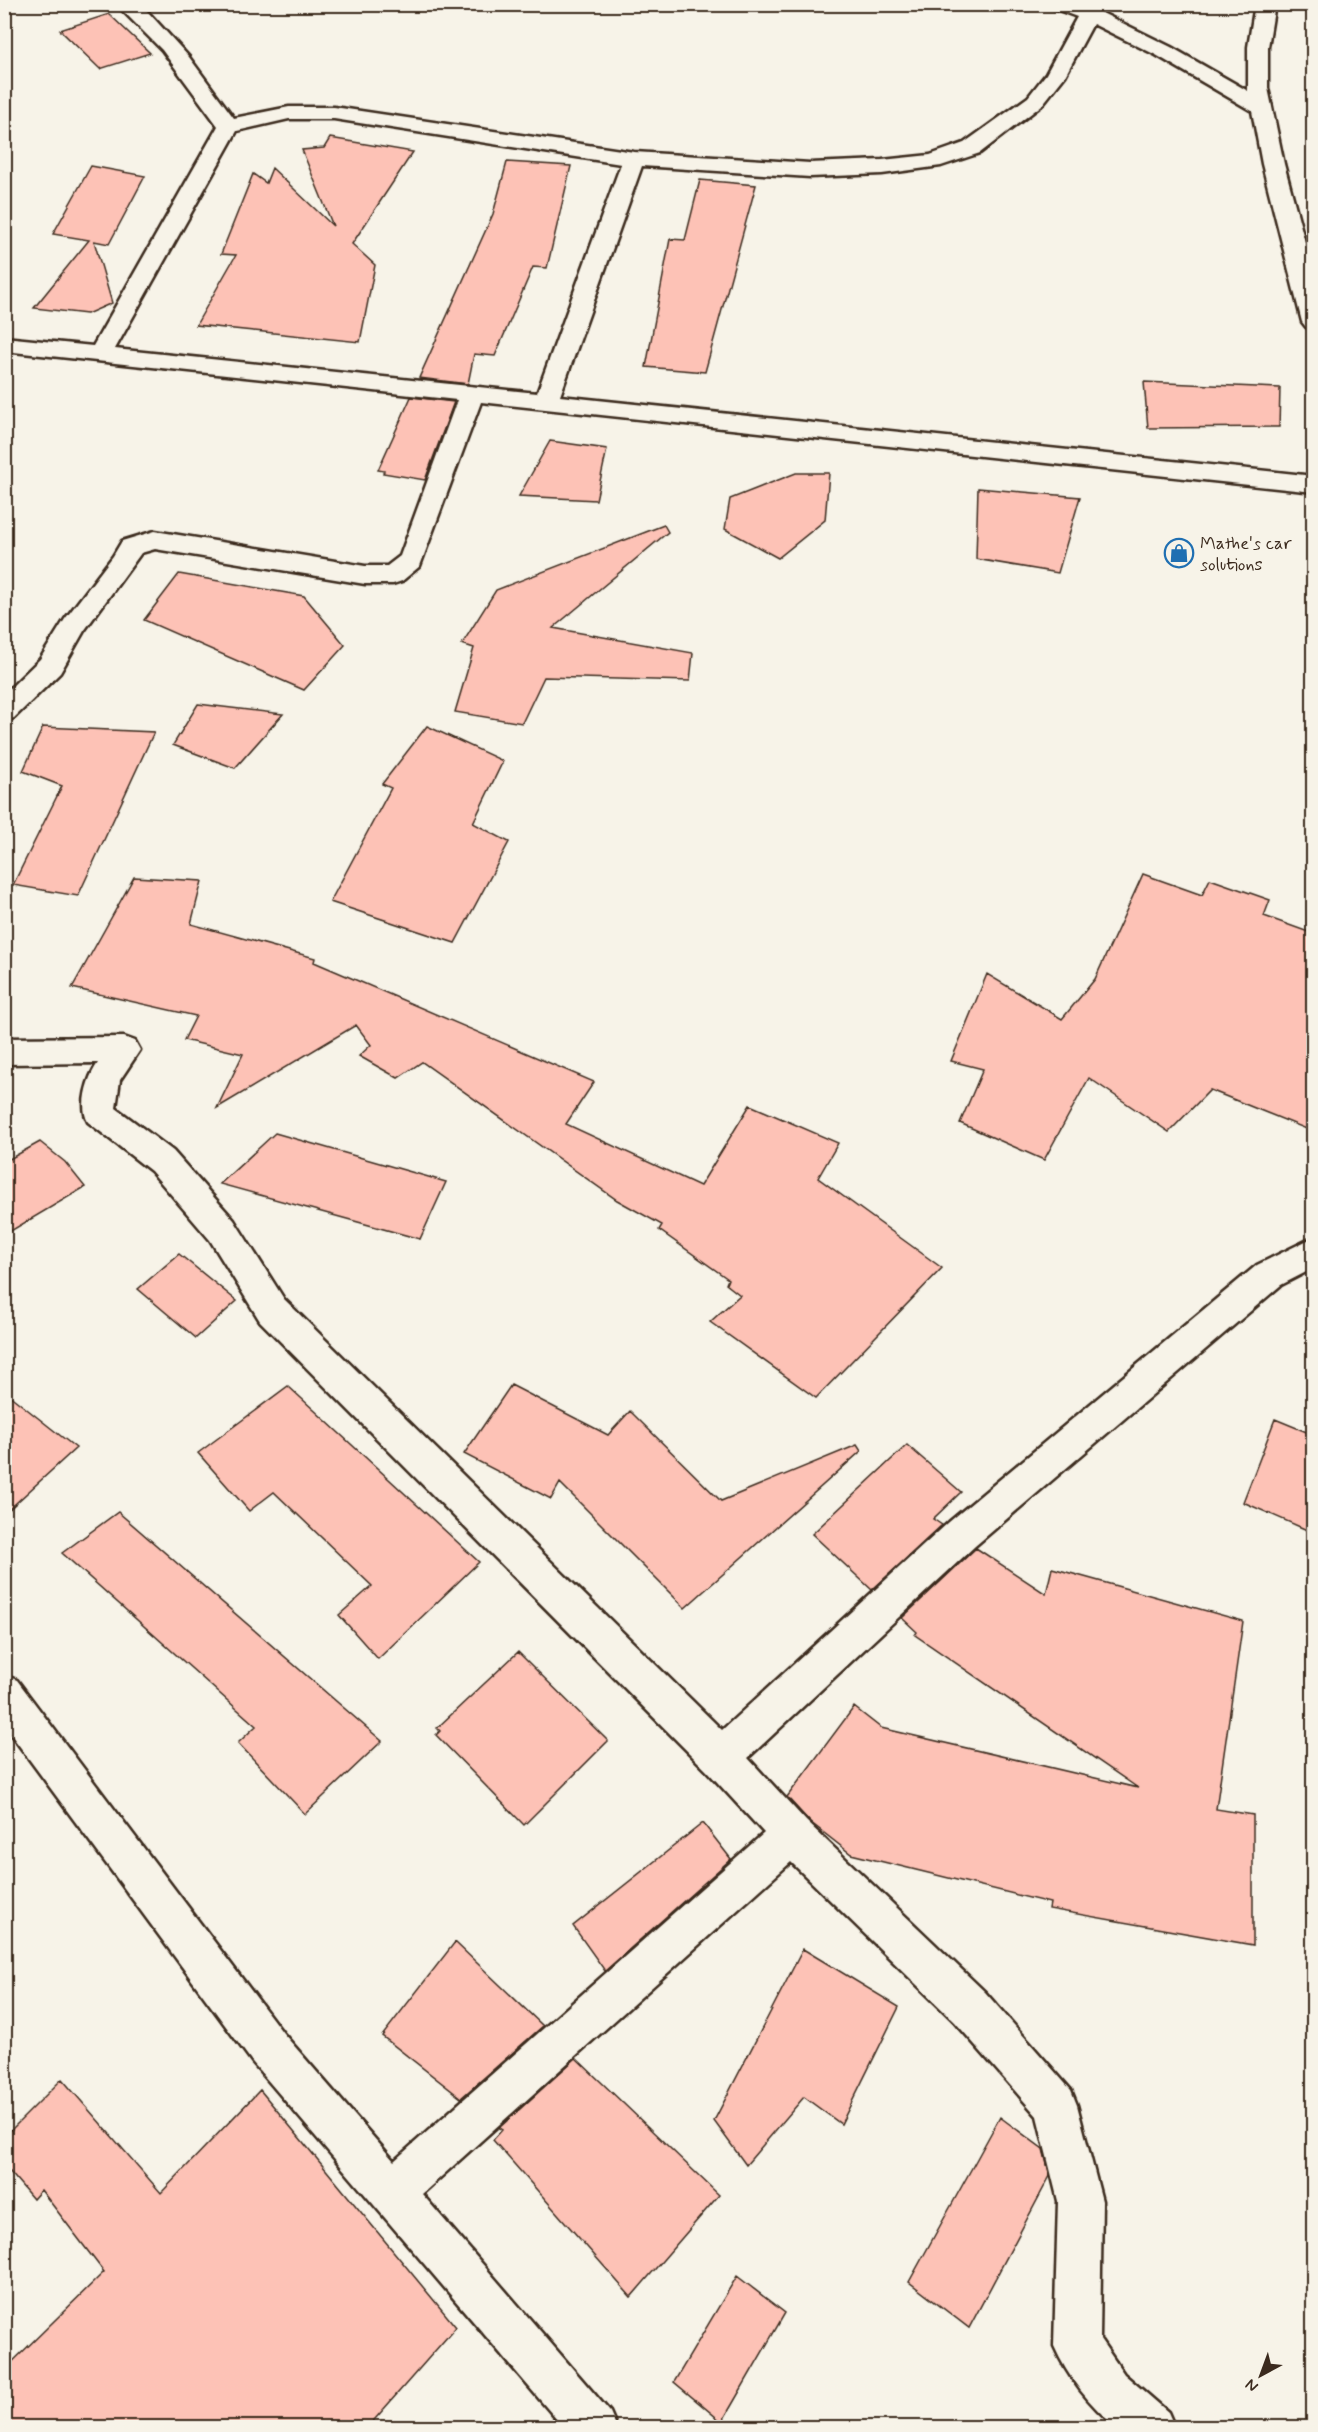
<svg xmlns="http://www.w3.org/2000/svg" width="1318" height="2432" font-family="Mynerve,sans-serif">
<rect width="100%" height="100%" fill="#f7f3e8"/>
<filter id="ink" filterUnits="userSpaceOnUse"><feTurbulence type="fractalNoise" baseFrequency=".0167" numOctaves="2"/><feDisplacementMap in="SourceGraphic" scale="12" xChannelSelector="R" yChannelSelector="G"/><feConvolveMatrix kernelMatrix="1 2 1 2 8 2 1 2 1" color-interpolation-filters="sRGB"/></filter>
<g filter="url(#ink)">
<path fill="#fdc2b6" stroke="#3b2a1e" stroke-width="1.5" d="M109 14 150 53 100 69 60 30Z
M330 138 413 152 352 244 375 265 360 342 196 325 236 255 221 254 253 174 266 183 272 168 333 226 302 150 324 148Z
M507 162 571 166 547 268 533 267 495 356 474 354 468 384 419 378 493 214Z
M91 166 145 176 109 244 94 241 112 303 87 314 34 308 89 240 53 234Z
M700 180 756 185 705 372 646 367 670 239 685 240Z
M1144 382 1280 388 1279 427 1148 428Z
M411 397 454 402 425 480 383 473 384 471 378 470Z
M550 441 607 449 596 500 519 496Z
M796 473H829L825 520 778 558 725 529 730 499Z
M978 488 1080 497 1058 573 976 559Z
M664 525 668 532 553 628 693 653 690 681 544 677 522 723 455 712 474 648 462 644 496 590Z
M179 574 304 596 345 645 304 690 144 620Z
M198 704 283 714 235 768 173 745Z
M427 726 503 761 473 823 509 842 455 943 330 902 391 788 382 784Z
M43 727 154 732 78 896 13 885 62 786 23 771Z
M1143 874 1202 895 1210 879 1270 900 1264 916 1314 934V1132L1210 1090 1169 1132 1089 1078 1044 1160 960 1123 983 1069 951 1061 987 974 1062 1019 1095 979Z
M134 877 202 881 191 924 315 958 314 962 594 1082 566 1124 700 1186 750 1105 838 1143 818 1178 942 1268 816 1398 710 1322 740 1295 726 1284 728 1279 659 1230 662 1225 617 1200 422 1062 398 1078 359 1056 371 1045 356 1025 217 1108 243 1054 184 1040 196 1016 72 988Z
M275 1133 446 1182 420 1239 220 1184Z
M40 1142 65 1162 85 1187 4 1235V1162Z
M179 1254 237 1301 196 1338 138 1289Z
M511 1385 608 1435 630 1411 721 1501 857 1445 861 1451 685 1608 560 1483 551 1499 464 1454Z
M288 1386 479 1562 378 1659 339 1615 372 1586 274 1492 249 1511 198 1453Z
M4 1391 76 1448 4 1514Z
M1275 1419 1314 1435V1533L1243 1502Z
M907 1445 961 1492 933 1519 942 1525 872 1590 812 1534Z
M118 1512 382 1741 305 1814 238 1743 256 1726 62 1553Z
M976 1548 1046 1594 1052 1568 1243 1621 1216 1809 1253 1815V1945L1049 1909 1050 1903 851 1854 810 1822 787 1797 854 1707 881 1728 1138 1788 915 1635 917 1632 902 1618Z
M518 1652 608 1741 524 1825 436 1735 440 1731 437 1728Z
M703 1823 731 1859 605 1971 573 1926Z
M455 1942 543 2026 461 2098 382 2036Z
M803 1949 899 2007 841 2124 804 2097 746 2165 714 2121Z
M576 2058 719 2195 631 2297 493 2140 502 2130 499 2128Z
M62 2079 161 2193 260 2090 456 2327 368 2427H4V2370L104 2272 41 2190 33 2199 4 2165V2137Z
M1000 2117 1043 2149 1050 2176 969 2328 909 2282Z
M737 2276 785 2313 722 2422 674 2382Z"/>
<g fill="none" stroke-linecap="round" stroke-linejoin="round">
<g stroke="#3b2a1e" stroke-width="5">
<path id="minor" d="M116 4H139L148 12 189 57 234 118 289 107H334L634 152 810 163 882 160 930 155 964 143 1028 97 1046 74 1077 17 1053 8 1050 4H1080L1096 10 1171 47 1248 91V47L1255 4H1275L1268 47V88L1284 164 1314 276V329L1306 327 1302 322 1262 164 1252 111 1156 55 1093 24 1065 76 1042 105 980 153 941 166 882 174 810 177 642 166 560 396 1314 476V492L481 402 420 566 402 581 393 584H365L155 549 141 553 84 631 60 673 14 718 4 721V694L40 659 65 619 113 556 122 541 155 531 365 566H387L400 556 457 400 4 351V337L93 346 218 126 162 50ZM289 119H334L621 164 537 393 115 349 237 131Z
M124 1037 135 1041 140 1050 120 1080 116 1108 173 1151 234 1220 284 1299 722 1730 949 1522 1257 1265 1314 1237V1268L1281 1285 975 1546 748 1758 806 1821 985 1992 1071 2090 1077 2105 1102 2201 1100 2339 1124 2374 1168 2412 1175 2428H1117C1090 2405 1068 2378 1054 2346L1058 2201 1037 2116 955 2022 791 1862 422 2194 610 2412 617 2428H564L253 2063 4 1725V1675L17 1680 283 2033 394 2161 764 1833 707 1771 260 1321 210 1240 151 1171 88 1122C79 1106 87 1078 98 1063L4 1064V1038Z"/>
</g>
<use href="#minor" fill="#f7f3e8" fill-rule="evenodd"/>
</g>
</g>
<defs>
<g id="shop-ring" transform="scale(1.5)"><circle r="9.5" fill="#f7f3e8" stroke="#1f6fb2" stroke-width="1.5"/><path d="M-5-2.5h2.3a2.7 3.5 0 0 1 5.4 0H5L5.5 6h-11ZM-1.5-2.5h3a1.5 2.3 0 0 0-3 0Z" fill="#1f6fb2"/></g>
</defs>
<g fill-rule="evenodd">
<use href="#shop-ring" x="1179" y="553"/>
</g>
<g text-anchor="middle" stroke-width="6" stroke-linejoin="round" paint-order="stroke">
<g font-size="18" fill="#3b2a1e" stroke="#f7f3e8" text-anchor="start">
<text x="1200" y="549">Mathe's car<tspan x="1200" dy="21">solutions</tspan></text>
</g>
</g>
<rect width="1318" height="2432" fill="none" stroke="#f7f3e8" stroke-width="24"/>
<rect x="12" y="12" width="1294" height="2408" fill="none" stroke="#3b2a1e" stroke-width="2" filter="url(#ink)"/>
<g transform="translate(1261 2375) rotate(221)" stroke="#f7f3e8" stroke-width="4.5" paint-order="stroke">
<path d="M0-4.5L10 22L0 15L-10 22Z" fill="#3b2a1e"/>
<text y="-9" font-size="16" font-weight="bold" text-anchor="middle" fill="#3b2a1e">N</text>
</g>
</svg>
